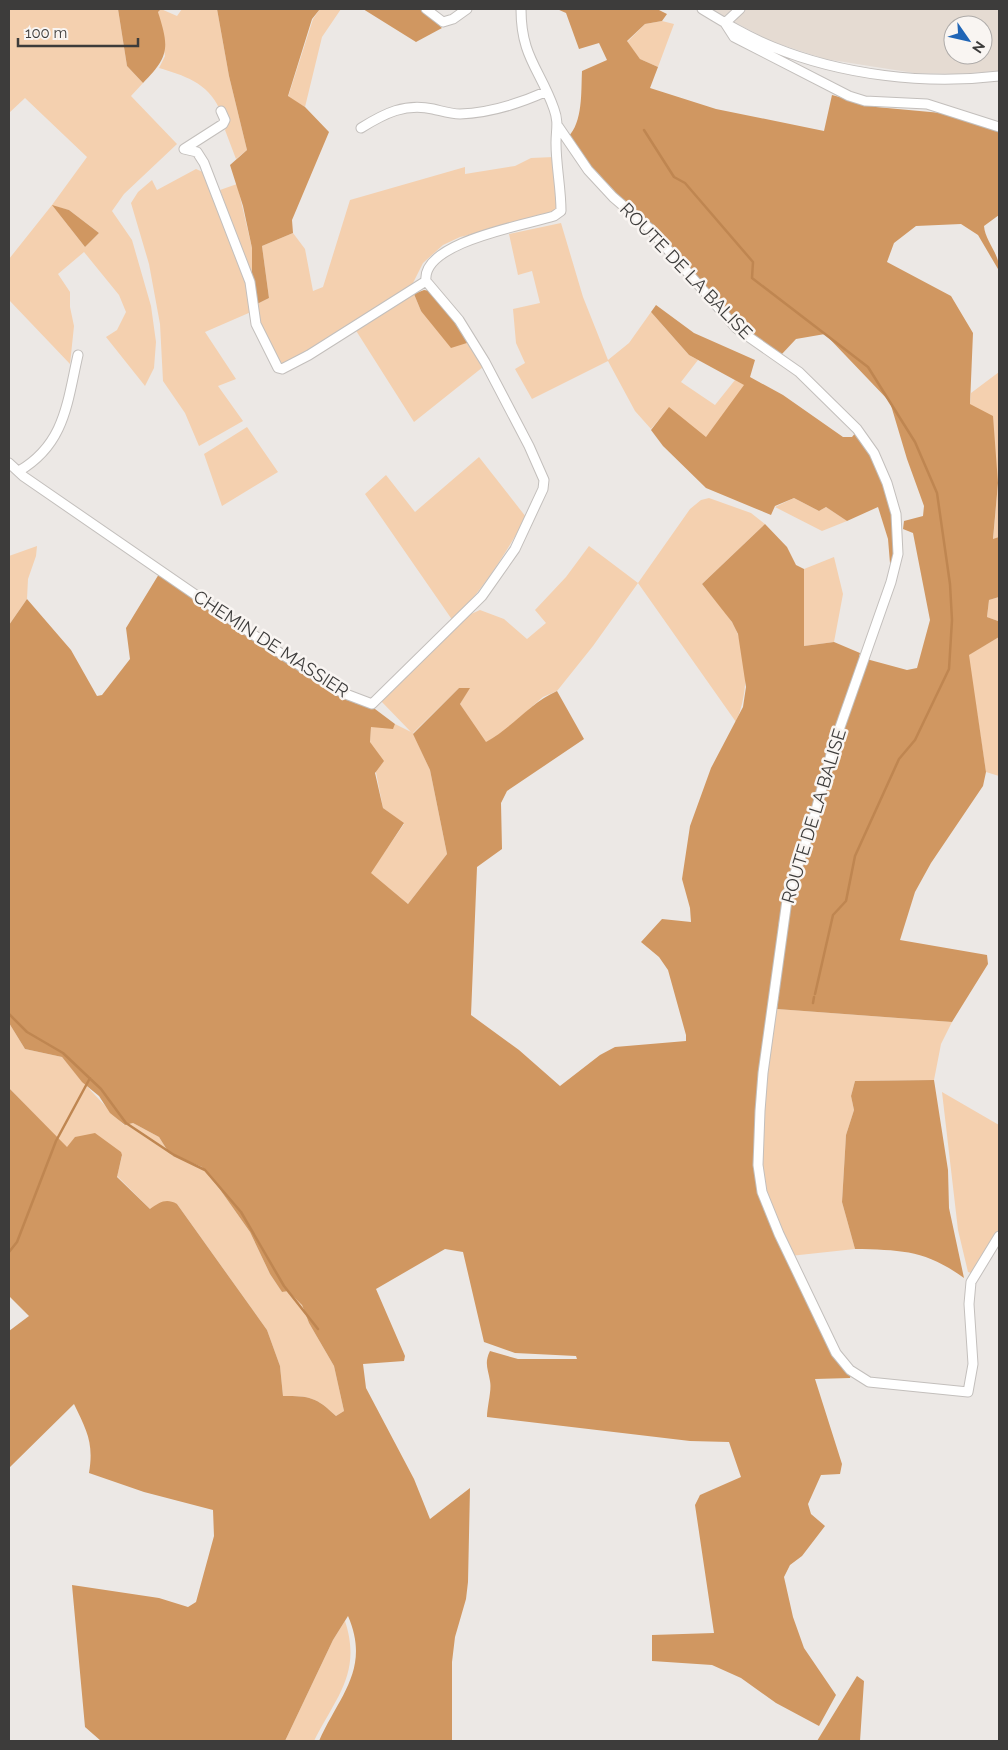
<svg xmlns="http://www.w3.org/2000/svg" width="1008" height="1750" font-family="Raleway,sans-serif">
<rect width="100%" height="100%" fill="#ece8e5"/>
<path fill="#e5dbd2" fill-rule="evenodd" d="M710 9H999V71L956 74 914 73 825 59 770 41ZM953 25H983V55H953Z"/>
<path fill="#f4d0af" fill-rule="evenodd" d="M9 9H118L127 66 143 83 131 96 177 144 124 194 112 211 132 240 151 306 156 342 154 368 145 386 106 337 117 330 126 312 119 295 84 252 58 274 70 292V307L74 326 70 364 9 300V259L52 205 87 157 25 98 9 113ZM53 206 69 210 99 233 85 247Z
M161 9 177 16 182 9H217L229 76 247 150 236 159 225 130 229 123 226 109 219 108C208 83 183 75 159 68L165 56 158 12Z
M320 9H341L322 37 305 107 288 97 313 19Z
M662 21 674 24 658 67 640 59 627 42 645 24Z
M554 157 557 207 551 216 460 237 443 245 423 263 411 287 303 355 283 365C266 350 260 325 257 304L269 298 262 246 293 233 305 249 313 291 323 287 350 200 465 167V174L515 166 531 158Z
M196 169 205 173 248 282 251 312 205 332 236 379 218 386 243 421 199 446 185 413 163 381 160 324 149 264 131 203 138 192 152 180 157 190Z
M237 184 252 248V277L220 190Z
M561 223 583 297 608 360 629 343 651 312 689 355 698 360 681 382 715 405 735 380 745 385 706 438 669 408 651 429 635 411 608 361 532 399 515 369 525 363 516 343 513 309 540 303 532 271 518 275 509 234Z
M414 294 421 311 470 342 483 367 414 422 355 329Z
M999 372V537L993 540 998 483 970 404 971 393Z
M247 427 278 472 222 506 204 454Z
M479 457 526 517C505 555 483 589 453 621L365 494 386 475 415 512Z
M709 498 751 513 765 524 702 584C712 597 725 610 733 624 749 653 749 692 736 722L638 583 593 646 557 691 543 697 502 733 485 743 460 704 469 688H459L413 733 430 770 447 854 408 904 370 873 404 824 383 808 370 742 371 726 393 728 395 724 411 732 380 700 471 614 480 610 504 619 527 639 546 623 535 610 566 577 589 546 638 583 690 509 701 500Z
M794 498 819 511 826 507 847 521 822 531 775 507Z
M37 546 36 556 28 579 27 599 9 625V556Z
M834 557 843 594 834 642 804 646V569Z
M999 597V635L998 621 987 617 989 600Z
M999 637V776L986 772 968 655Z
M777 1009 952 1022 941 1044 934 1080 855 1081 851 1096 854 1110 846 1135 842 1202 855 1249 790 1256 766 1193 761 1171 767 1065Z
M9 1023 25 1049 62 1057C81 1081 102 1103 124 1125L133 1123 159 1137 169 1153 202 1167 219 1188 250 1232 270 1274 282 1292 288 1290 302 1305 309 1323 334 1366 344 1411 336 1416C316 1397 310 1396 283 1396L280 1366 267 1330 177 1204 150 1209 117 1176 122 1156 67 1148 9 1088Z
M942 1092 999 1125V1231L971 1273 968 1272 958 1230Z
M345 1621C362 1673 336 1697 314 1741H285L333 1640Z"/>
<path fill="#d09761" d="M118 9H161L158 12C169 47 170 56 143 83L127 66Z
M217 9H320L312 19 288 96 305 107 329 132 292 220 293 233 262 246 269 298 257 304 252 277V248L243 206 230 165 247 150 229 76Z
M363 9H421L442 28 416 42Z
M557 9H657L667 14 662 21 645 24 627 41 640 59 658 67 650 88 716 109 824 131 832 95 876 107 952 114 999 131V215L984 226C985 241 999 253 999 268L998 269 978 235 961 224 916 226 894 243 887 262 951 296 973 333 970 404 993 416 998 483 993 539 999 537V597L989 600 987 617 998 621 999 637 969 655 986 772 983 786 931 863 915 892 900 940 987 955 988 964 952 1022 777 1009 788 923 779 921 770 1009 760 1074 761 1198 851 1374 850 1378 815 1379 842 1464 840 1474 821 1475 808 1504 811 1514 825 1526 802 1556 790 1565 784 1577 793 1617 804 1648 836 1695 819 1726 776 1703 741 1678 712 1665 652 1661V1635L714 1633 695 1505 700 1495 741 1477 729 1442 690 1441 487 1417C487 1407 492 1390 490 1381 488 1369 484 1363 490 1351L518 1359H577L576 1356 515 1353 484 1342 463 1252 445 1249 376 1289 405 1356 404 1361 363 1364 366 1388 414 1479 430 1519 470 1488 468 1582 466 1599 455 1637 452 1662V1741H319C339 1696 371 1669 348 1616L333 1640 285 1741H101L85 1727 72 1585 159 1598 188 1607 196 1602 214 1536 213 1510 144 1492 89 1473C94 1443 87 1431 74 1404L9 1468V1331L29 1316 9 1296V1088L67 1147 75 1137 95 1133 121 1152 122 1155 117 1177 150 1209C160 1202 166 1198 177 1204L267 1330 280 1366 283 1396C310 1396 316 1397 336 1416L344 1411 334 1366 309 1323 302 1305 288 1291 282 1292 270 1274 250 1232 219 1188 202 1167 169 1153 159 1137 133 1123 125 1125 110 1113 99 1096 82 1082 62 1057 25 1049 9 1023V625L27 599 71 650 97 696 102 695 130 659 126 628 159 574 334 691 355 703 375 709 395 724 393 729 371 727 370 742 384 761 375 773 383 808 404 823 371 873 408 904 447 854 430 770 413 734 459 688H470L460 704 486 742C512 728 530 703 557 691L584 739 507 791 501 803 502 849 477 867 471 1015 519 1050 560 1086 600 1055 615 1047 686 1041V1035L668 970 659 957 641 942 662 919 691 922 690 908 682 879 690 826 711 768 743 707 746 687 738 634 732 622 702 584 765 524 787 547 796 565 804 569V646L834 642 860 653 859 657 907 670 917 668 930 620 913 533 903 529 904 521 923 516 924 506 907 459 890 402 825 334 796 339 781 355 747 334 581 155 568 137C583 122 581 92 582 71L607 60 599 43 579 49 566 13Z
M52 205 69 210 99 233 85 247Z
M424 290 430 291 470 342 451 348 421 311 414 294Z
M656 305 694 333 755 360 750 377 783 395 843 437H852L857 431C881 468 903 517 894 562L890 563 888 539 878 507 847 521 826 507 819 511 794 498 775 506 771 515 706 488 663 446 651 430 669 407 706 437 744 385 689 355 651 312Z
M934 1080 948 1170 949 1208 964 1278C925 1250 902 1250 855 1249L842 1202 846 1135 854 1110 851 1096 855 1081Z
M857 1676 864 1681 860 1741H817Z"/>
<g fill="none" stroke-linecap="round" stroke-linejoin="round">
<path stroke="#bf8651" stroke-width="2.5" d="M644 130 674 177 685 183 753 262 752 278 868 367 915 442 937 493 950 584 952 620 949 669 915 740 899 759 855 856 846 901 833 915 815 994
M813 1003 814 997
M9 1014 27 1032 63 1053 101 1089 126 1123 174 1155 205 1170 241 1212 284 1286 318 1329
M9 1252 17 1242 56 1141 90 1078"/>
<g stroke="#c3bfbc" stroke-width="11">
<path id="minor" d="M426 9 443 22 453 19 467 9
M702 9C725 23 748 37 773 47 842 75 925 85 999 76
M740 9 725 23 734 37 849 96 865 101 927 104 999 127
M558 126 588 170 613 197 649 228 736 328 799 372 857 429 874 453 887 483 896 514 898 554 891 582 833 747 812 825 788 893 763 1073 760 1111 758 1165 762 1192 779 1234 836 1353 850 1370 869 1382 968 1392 973 1364 969 1304 971 1282 999 1236
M361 128C385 113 405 103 433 109 442 111 450 114 460 114 490 113 518 104 545 92
M184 149 197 152 204 163 250 282 256 324 278 368 282 369 309 355 426 281
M184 149 223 124 225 120 221 111
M9 463 23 476 277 651 343 693 372 704 482 596 515 549 543 489 544 480 529 446 485 362 459 320 426 281C421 242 526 225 554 216L561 211C561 188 556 166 556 143 556 129 559 123 554 109 540 69 521 57 521 9
M19 471C65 444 67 403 78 355"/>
</g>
<use href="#minor" stroke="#fff" stroke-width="9"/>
</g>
<g text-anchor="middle" stroke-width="5" stroke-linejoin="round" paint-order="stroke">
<g font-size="18" fill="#3d3c3b" stroke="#f9f5f2">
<text transform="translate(686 271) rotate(46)" y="6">ROUTE DE LA BALISE</text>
<text transform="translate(271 644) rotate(33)" y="6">CHEMIN DE MASSIER</text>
<text transform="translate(814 816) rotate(-73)" y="6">ROUTE DE LA BALISE</text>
</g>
</g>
<rect width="1008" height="1750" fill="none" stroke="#3d3c3b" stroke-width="20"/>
<g transform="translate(968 40) rotate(124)"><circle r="24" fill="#f9f5f2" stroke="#aeaba9"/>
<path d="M0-4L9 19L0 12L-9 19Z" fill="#2065b6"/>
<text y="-8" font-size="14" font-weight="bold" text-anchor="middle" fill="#3d3c3b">N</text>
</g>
<path d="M18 38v8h120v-8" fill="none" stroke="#3d3c3b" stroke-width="2.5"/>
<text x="25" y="38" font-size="15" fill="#3d3c3b" stroke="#f9f5f2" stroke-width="4" paint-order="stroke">100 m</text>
</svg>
